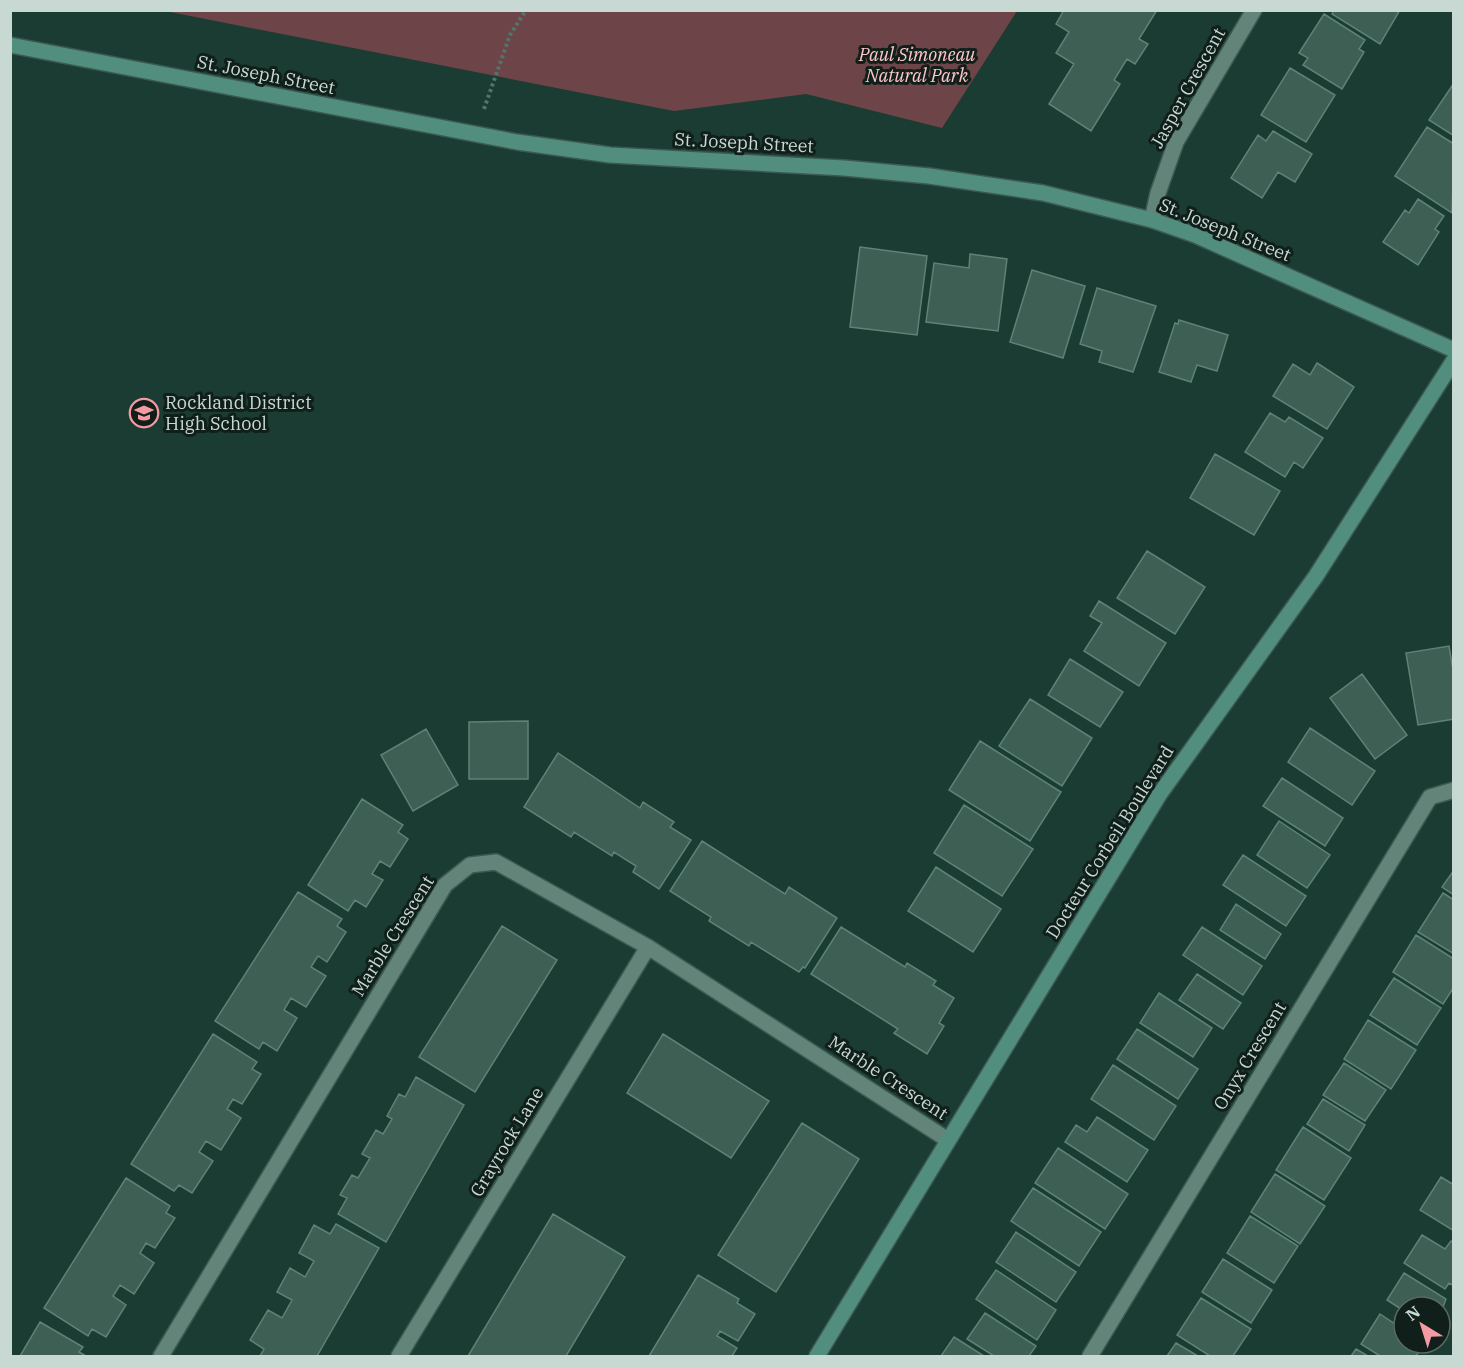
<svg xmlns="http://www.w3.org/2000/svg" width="1464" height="1367" font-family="'IBM Plex Serif',serif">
<rect width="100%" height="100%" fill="#1a3c32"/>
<path fill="#6d4548" d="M165 11H1017L942 128 806 94 674 111Z"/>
<path fill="#3d5f54" stroke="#5f8276" stroke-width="1.5" d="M1064 10H1157L1139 39 1148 44 1135 64 1127 59 1114 80 1120 84 1091 131 1049 104 1074 64 1056 53 1069 32 1056 24Z
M1334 10H1400L1380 44 1332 14Z
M1324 14 1365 40 1359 49 1364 52 1342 89 1303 65 1308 58 1299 53Z
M1290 68 1335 95 1306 142 1261 115Z
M1454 83V136L1429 120Z
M1427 127 1454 144 1452 213 1395 176Z
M1273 131 1312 154 1295 182 1278 172 1262 198 1231 178 1258 135 1266 141Z
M1418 199 1444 216 1435 229 1439 232 1418 265 1383 242 1405 210 1409 213Z
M860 247 927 256 917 335 850 327Z
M970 254 1007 259 998 331 926 322 934 263 969 268Z
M1032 270 1085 286 1063 358 1010 342Z
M1097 288 1156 306 1133 372 1099 362 1102 351 1080 344Z
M1179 320 1228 335 1217 371 1197 365 1191 382 1159 372 1175 323 1178 324Z
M1317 363 1354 387 1327 429 1273 396 1293 364 1310 375Z
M1270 413 1285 422 1289 417 1323 438 1303 468 1294 462 1285 477 1245 452Z
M1215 454 1280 491 1254 535 1190 498Z
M1147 551 1205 587 1175 634 1117 598Z
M1099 601 1166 643 1139 686 1084 651 1102 623 1090 616Z
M1449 646 1454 676V719L1418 725 1406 653Z
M1070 659 1123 692 1100 727 1048 695Z
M1362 674 1407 735 1375 759 1330 698Z
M1030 699 1092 738 1062 786 999 746Z
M528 721V779H469V722Z
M1310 728 1375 771 1352 805 1288 762Z
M426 729 458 785 413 811 381 755Z
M980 741 1061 792 1030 841 949 790Z
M558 753 640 808 643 802 674 822 670 827 691 840 659 889 633 872 636 866 614 852 612 856 574 832 571 837 524 807Z
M1282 778 1343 818 1325 846 1263 806Z
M362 799 403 825 398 832 408 839 390 867 380 861 372 874 383 880 366 907 355 900 348 911 308 885Z
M964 805 1033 849 1002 896 934 853Z
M1279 821 1330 855 1307 888 1257 855Z
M702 841 785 894 789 887 837 918 805 968 803 967 799 972 751 942 749 946 709 921 711 917 670 891Z
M1243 855 1306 896 1286 926 1223 885Z
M936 867 1001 909 973 952 908 911Z
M1454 870V895L1442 887Z
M298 892 342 919 337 926 346 932 327 962 318 956 311 967 326 976 306 1007 291 998 284 1010 297 1018 277 1051 263 1042 259 1049 215 1021Z
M1443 893 1454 900V954L1418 932Z
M1236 904 1281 934 1265 959 1220 930Z
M502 926 557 960 475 1092 419 1057Z
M841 927 905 967 907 963 936 981 933 985 954 998 939 1023 944 1026 927 1054 894 1033 898 1029 811 974Z
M1202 927 1262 966 1243 995 1183 955Z
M1416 935 1454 959V987L1443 1004 1393 972Z
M1197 974 1241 1003 1223 1029 1179 1000Z
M1394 978 1441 1008 1417 1045 1370 1015Z
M1159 993 1212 1028 1193 1057 1140 1023Z
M1368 1020 1416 1050 1391 1089 1344 1059Z
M1137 1029 1198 1069 1178 1099 1117 1059Z
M213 1034 257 1062 252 1069 261 1074 242 1104 233 1099 227 1109 241 1118 221 1150 206 1141 199 1152 213 1161 192 1193 179 1185 174 1191 131 1164Z
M663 1034 769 1101 731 1158 627 1093Z
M1344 1063 1386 1090 1365 1121 1323 1095Z
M1113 1065 1176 1106 1154 1140 1091 1099Z
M416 1077 464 1105 386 1242 338 1214 347 1198 340 1195 352 1175 358 1178 370 1158 362 1154 376 1130 383 1134 392 1119 387 1116 399 1094 405 1097Z
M1323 1099 1365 1125 1349 1151 1307 1124Z
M1097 1117 1148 1150 1127 1182 1065 1142 1076 1125 1087 1132Z
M802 1123 859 1159 776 1292 718 1255Z
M1303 1127 1351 1158 1324 1200 1276 1170Z
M1058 1148 1128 1194 1105 1229 1035 1183Z
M1275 1174 1325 1206 1300 1244 1251 1212Z
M1441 1177 1454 1185V1231L1420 1210Z
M126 1178 170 1206 166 1213 175 1218 155 1248 146 1243 140 1253 154 1263 134 1294 120 1285 113 1296 126 1305 106 1337 92 1329 88 1336 44 1308Z
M1033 1188 1101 1232 1079 1266 1011 1221Z
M553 1214 625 1257 566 1356H468Z
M1250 1216 1298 1246 1274 1283 1227 1253Z
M336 1224 379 1248 317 1356H260L264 1349 250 1340 268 1310 282 1318 292 1300 277 1292 290 1268 305 1277 314 1261 299 1253 314 1225 330 1234Z
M1016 1232 1076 1272 1056 1302 996 1262Z
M1422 1235 1445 1249 1451 1241 1454 1243V1286L1449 1283 1445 1289 1404 1263Z
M1223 1259 1272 1290 1251 1323 1202 1292Z
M996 1270 1056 1310 1037 1340 976 1299Z
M1404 1273 1446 1299 1440 1315V1307H1404V1311L1387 1300Z
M698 1275 739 1299 737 1303 755 1314 738 1341 720 1331 717 1336 737 1348 732 1356H649Z
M1201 1298 1251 1329 1233 1356H1210L1177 1335Z
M985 1313 1036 1346 1029 1356H994L967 1339Z
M1380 1314 1404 1330V1343H1425L1416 1356H1380L1361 1344Z
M40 1322 83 1347 79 1352 86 1356H20Z
M954 1337 984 1356H941Z
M1176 1343 1198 1356H1167Z
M1356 1349 1368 1356H1351Z"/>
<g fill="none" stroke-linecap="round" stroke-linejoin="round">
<g stroke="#3c5951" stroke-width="18">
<path id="street" d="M1152 220 1158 193 1176 142 1254 10
M161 1356 445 885 470 865 496 862 648 947 948 1140
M399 1356 648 947
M1090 1356 1430 797 1454 790"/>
</g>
<g stroke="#3c5951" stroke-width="18">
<path id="secondary" d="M10 45 517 142 610 155 844 168 929 176 1043 193 1152 220 1195 235 1454 350
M817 1356 1159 795 1316 576 1454 360"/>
</g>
<path stroke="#56736a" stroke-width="4" stroke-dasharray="3 3" stroke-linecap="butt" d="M484 109 510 35 526 10"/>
<use href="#street" stroke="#628479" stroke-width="15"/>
<use href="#secondary" stroke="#528e7e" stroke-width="15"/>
</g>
<defs>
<g id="school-ring" transform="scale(1.5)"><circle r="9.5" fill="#111f1b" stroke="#f49aa2" stroke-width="1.5"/><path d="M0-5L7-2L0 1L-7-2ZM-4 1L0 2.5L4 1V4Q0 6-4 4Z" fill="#f49aa2"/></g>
</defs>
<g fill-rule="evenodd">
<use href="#school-ring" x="144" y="413"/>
</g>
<g text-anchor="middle" stroke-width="6" stroke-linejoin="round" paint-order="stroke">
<g font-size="18" font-style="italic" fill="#ffc7ca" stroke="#111f1b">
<text x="917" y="61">Paul Simoneau<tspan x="917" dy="21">Natural Park</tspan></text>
</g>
<g font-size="18" fill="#c7d9d2" stroke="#111f1b">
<text transform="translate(266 75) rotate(11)" y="6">St. Joseph Street</text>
<text transform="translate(1188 88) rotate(-61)" y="6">Jasper Crescent</text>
<text transform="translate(744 143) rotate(3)" y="6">St. Joseph Street</text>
<text transform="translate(1225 230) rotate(22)" y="6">St. Joseph Street</text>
<text transform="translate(1110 842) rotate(-58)" y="6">Docteur Corbeil Boulevard</text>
<text transform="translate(393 936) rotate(-58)" y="6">Marble Crescent</text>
<text transform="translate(1250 1056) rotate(-59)" y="6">Onyx Crescent</text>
<text transform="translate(888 1078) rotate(33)" y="6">Marble Crescent</text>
<text transform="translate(507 1142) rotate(-59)" y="6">Grayrock Lane</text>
</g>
<g font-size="18" fill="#c7d9d2" stroke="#111f1b" text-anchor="start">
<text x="165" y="409">Rockland District<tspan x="165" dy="21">High School</tspan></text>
</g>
</g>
<rect width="1464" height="1367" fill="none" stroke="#c7d9d2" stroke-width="24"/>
<g transform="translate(1422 1325) rotate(322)"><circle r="28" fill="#111f1b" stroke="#5a6964" stroke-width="1.5"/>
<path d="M0-4.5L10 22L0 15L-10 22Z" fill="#f49aa2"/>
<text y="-9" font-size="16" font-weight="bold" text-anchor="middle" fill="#c7d9d2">N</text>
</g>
</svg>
